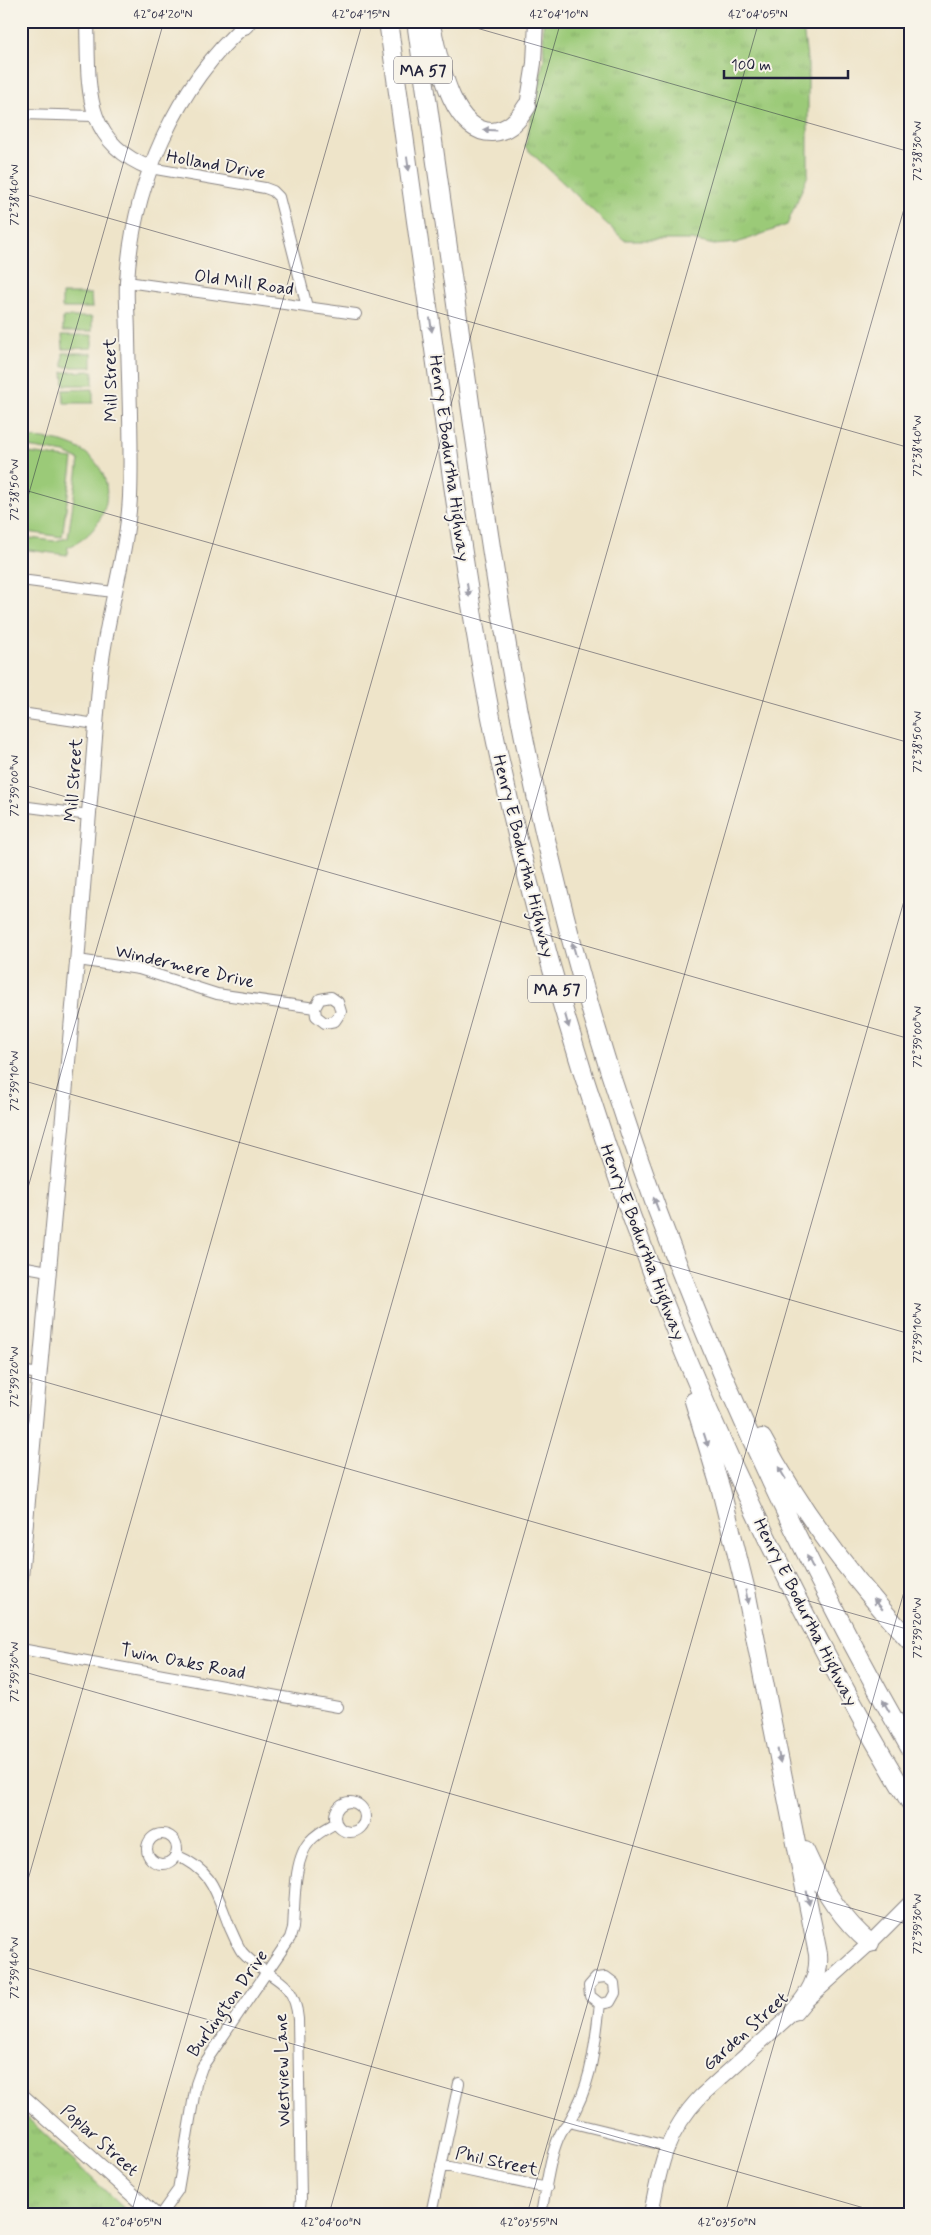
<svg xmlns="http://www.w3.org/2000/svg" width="931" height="2235" font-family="Mynerve,sans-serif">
<defs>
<pattern id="park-tufts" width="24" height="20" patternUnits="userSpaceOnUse" patternTransform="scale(1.25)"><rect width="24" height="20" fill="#9bca78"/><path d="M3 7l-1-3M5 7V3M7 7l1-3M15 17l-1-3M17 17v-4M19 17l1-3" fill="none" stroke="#85ad69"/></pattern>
</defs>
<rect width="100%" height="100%" fill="#f7f3e8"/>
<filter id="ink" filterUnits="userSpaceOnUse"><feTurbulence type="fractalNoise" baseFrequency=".02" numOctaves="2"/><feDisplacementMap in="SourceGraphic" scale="10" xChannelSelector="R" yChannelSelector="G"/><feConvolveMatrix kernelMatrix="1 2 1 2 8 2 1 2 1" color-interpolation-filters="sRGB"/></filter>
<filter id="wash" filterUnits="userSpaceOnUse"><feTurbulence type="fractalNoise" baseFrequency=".0096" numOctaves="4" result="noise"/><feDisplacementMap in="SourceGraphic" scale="20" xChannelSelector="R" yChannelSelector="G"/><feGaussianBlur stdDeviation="1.12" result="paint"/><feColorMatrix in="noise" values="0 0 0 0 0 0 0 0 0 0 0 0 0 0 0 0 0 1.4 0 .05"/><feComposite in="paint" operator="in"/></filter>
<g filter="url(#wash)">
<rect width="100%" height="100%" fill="#eee4c9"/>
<path fill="url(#park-tufts)" stroke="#5e765a" d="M543 21H802L808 65V175L787 225 737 243 714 245 692 240H624L525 147 544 59Z
M21 2112 130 2214H21Z"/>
<path fill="#9bca78" stroke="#5e765a" d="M62 294H91L92 308H62Z
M63 317H92V331H63Z
M21 333H28L29 401 21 402Z
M62 335H92V348L63 349Z
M63 353H92V367H63Z
M93 371V385H64L63 372Z
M93 389V403H64L63 390Z
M21 437C41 439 64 439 81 450 123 475 110 531 68 547L67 555 21 549V537L54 541 68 538 79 460 65 453 21 446Z
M21 452 73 459 62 537 21 531Z"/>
</g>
<g filter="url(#ink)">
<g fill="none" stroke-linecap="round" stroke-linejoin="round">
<g stroke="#888382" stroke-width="12">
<path id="street" d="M21 114 94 116
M150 168 265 188 273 191 279 197 307 307
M127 282 356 314
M21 580 113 592
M21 713 96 724
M21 806 89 815
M78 960 139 969 217 994 315 1008 316 1016 325 1023 335 1021 341 1012 338 1002 331 997 320 999 315 1008
M21 1266 48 1271
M21 1371 39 1374
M21 1649 338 1707
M335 1817a15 15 0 1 1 30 0a15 15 0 1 1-30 0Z
M147 1849a15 15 0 1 1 30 0a15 15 0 1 1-30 0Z
M176 1855C214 1871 216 1893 230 1928 234 1936 237 1945 242 1952 266 1980 294 1974 298 2019L301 2199 299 2214
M569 2122C593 2081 594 2049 600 2004L590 1996 589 1986 596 1978 606 1977 614 1983 615 1993 610 2002 600 2004
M441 2165 547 2188
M161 2214 178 2190 196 2084 202 2067 290 1938 293 1928C295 1904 293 1859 310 1841 317 1833 327 1828 336 1823
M431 2214 459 2083
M541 2214C546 2191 551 2137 569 2122L667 2146"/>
</g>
<g stroke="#888382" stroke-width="16">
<path id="secondary" d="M87 21C89 84 81 141 150 168
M527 106 534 63 536 21
M21 1577 77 963 100 675C106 615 127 557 130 497 132 444 129 391 128 338 128 319 126 300 127 281 133 184 175 86 249 21
M21 2095 154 2214
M651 2214C660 2166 666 2132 701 2096L870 1943 910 1903"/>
</g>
<g stroke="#888382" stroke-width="20">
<path id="highway" d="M388 21C405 142 423 263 439 385 456 506 472 627 497 747 576 1117 714 1477 910 1802
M416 21C433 141 450 262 467 382 489 539 511 693 548 848 622 1163 749 1467 910 1748
M430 21C438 53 449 132 492 132 509 131 519 119 527 106
M244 25 247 21
M694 1401 721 1490 746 1591 818 1954C820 1978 809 1995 794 2012
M762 1438C801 1512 853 1579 910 1641
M805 1851C820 1885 841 1919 870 1943"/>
</g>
<use href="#street" stroke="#fff" stroke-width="10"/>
<use href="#secondary" stroke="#fff" stroke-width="14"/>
<use href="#highway" stroke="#fff" stroke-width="18"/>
</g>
<defs><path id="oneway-solid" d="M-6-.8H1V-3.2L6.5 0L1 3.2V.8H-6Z" transform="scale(1.25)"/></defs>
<g fill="#9c9ca7">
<use href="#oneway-solid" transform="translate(490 130) rotate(-177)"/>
<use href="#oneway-solid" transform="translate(408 164) rotate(82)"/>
<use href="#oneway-solid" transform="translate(431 325) rotate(82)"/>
<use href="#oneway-solid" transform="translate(468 590) rotate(81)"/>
<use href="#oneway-solid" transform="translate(574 949) rotate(-106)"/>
<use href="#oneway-solid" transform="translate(567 1021) rotate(74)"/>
<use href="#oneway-solid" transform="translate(656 1204) rotate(-111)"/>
<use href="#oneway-solid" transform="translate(706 1440) rotate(72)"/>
<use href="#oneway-solid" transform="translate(782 1473) rotate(-121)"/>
<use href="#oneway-solid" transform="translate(810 1562) rotate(-117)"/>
<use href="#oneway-solid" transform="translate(747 1597) rotate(78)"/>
<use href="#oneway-solid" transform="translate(878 1604) rotate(-130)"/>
<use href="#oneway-solid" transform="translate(886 1706) rotate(-119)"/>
<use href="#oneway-solid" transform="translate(779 1756) rotate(79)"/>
<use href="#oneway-solid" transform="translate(808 1898) rotate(79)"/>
</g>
</g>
<path fill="none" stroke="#22223b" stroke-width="1" stroke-opacity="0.45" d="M452 21 910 152M21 193 910 448M21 489 910 743M21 521 164 21M21 784 910 1039M21 1080 910 1334M21 1212 363 21M21 1375 910 1630M21 1671 910 1925M21 1904 561 21M21 1966 885 2214M131 2214 759 21M329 2214 910 188M527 2214 910 880M725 2214 910 1571"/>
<g text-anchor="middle" stroke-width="4" stroke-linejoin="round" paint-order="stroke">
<g fill="#f7f3e8" stroke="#62616f" stroke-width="1">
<rect x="394" y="56.5" width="58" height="27" rx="4"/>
<rect x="528" y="975.5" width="58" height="27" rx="4"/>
</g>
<g font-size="16" font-weight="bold" fill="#22223b">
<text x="423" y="76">MA 57</text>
<text x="557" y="995">MA 57</text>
</g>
<g font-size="18" fill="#22223b" stroke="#f7f3e8">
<text transform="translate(216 164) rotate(10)" y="6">Holland Drive</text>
<text transform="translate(244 282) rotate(8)" y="6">Old Mill Road</text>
<text transform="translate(110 380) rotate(-91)" y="6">Mill Street</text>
<text transform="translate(450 458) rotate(82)" y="6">Henry E Bodurtha Highway</text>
<text transform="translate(73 780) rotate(-86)" y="6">Mill Street</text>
<text transform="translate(524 856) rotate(76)" y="6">Henry E Bodurtha Highway</text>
<text transform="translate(185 966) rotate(13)" y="6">Windermere Drive</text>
<text transform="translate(643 1242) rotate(69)" y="6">Henry E Bodurtha Highway</text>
<text transform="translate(806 1612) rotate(63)" y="6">Henry E Bodurtha Highway</text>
<text transform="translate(183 1661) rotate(11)" y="6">Twin Oaks Road</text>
<text transform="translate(227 2003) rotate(-55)" y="6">Burlington Drive</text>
<text transform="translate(745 2031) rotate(-42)" y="6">Garden Street</text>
<text transform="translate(282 2070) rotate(-92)" y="6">Westview Lane</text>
<text transform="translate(100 2140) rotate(42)" y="6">Poplar Street</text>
<text transform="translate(497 2161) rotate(12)" y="6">Phil Street</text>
</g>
</g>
<rect width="931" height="2235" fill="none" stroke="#f7f3e8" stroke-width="55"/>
<path d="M724 70v8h124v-8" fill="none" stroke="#22223b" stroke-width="2.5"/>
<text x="731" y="70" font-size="15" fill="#22223b" stroke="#f7f3e8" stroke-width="4" paint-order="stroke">100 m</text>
<rect x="28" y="28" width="876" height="2180" fill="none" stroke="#22223b" stroke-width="2"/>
<g font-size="12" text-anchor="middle" fill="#22223b">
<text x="163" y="18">42°04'20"N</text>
<text x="361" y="18">42°04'15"N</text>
<text x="559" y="18">42°04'10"N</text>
<text x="758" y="18">42°04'05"N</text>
<text transform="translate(917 151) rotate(-90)" y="4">72°38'30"W</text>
<text transform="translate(14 195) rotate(-90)" y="4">72°38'40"W</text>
<text transform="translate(917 446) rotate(-90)" y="4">72°38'40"W</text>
<text transform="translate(14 490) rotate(-90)" y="4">72°38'50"W</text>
<text transform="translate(917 742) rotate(-90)" y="4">72°38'50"W</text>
<text transform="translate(14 786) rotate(-90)" y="4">72°39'00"W</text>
<text transform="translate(917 1037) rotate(-90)" y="4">72°39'00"W</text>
<text transform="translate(14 1081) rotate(-90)" y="4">72°39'10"W</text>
<text transform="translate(917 1333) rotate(-90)" y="4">72°39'10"W</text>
<text transform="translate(14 1377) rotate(-90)" y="4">72°39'20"W</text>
<text transform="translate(917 1628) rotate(-90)" y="4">72°39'20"W</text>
<text transform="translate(14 1672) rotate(-90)" y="4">72°39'30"W</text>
<text transform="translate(917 1924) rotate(-90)" y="4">72°39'30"W</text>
<text transform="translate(14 1968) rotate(-90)" y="4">72°39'40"W</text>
<text x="132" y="2226">42°04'05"N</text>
<text x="331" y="2226">42°04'00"N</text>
<text x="529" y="2226">42°03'55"N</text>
<text x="727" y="2226">42°03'50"N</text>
</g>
</svg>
